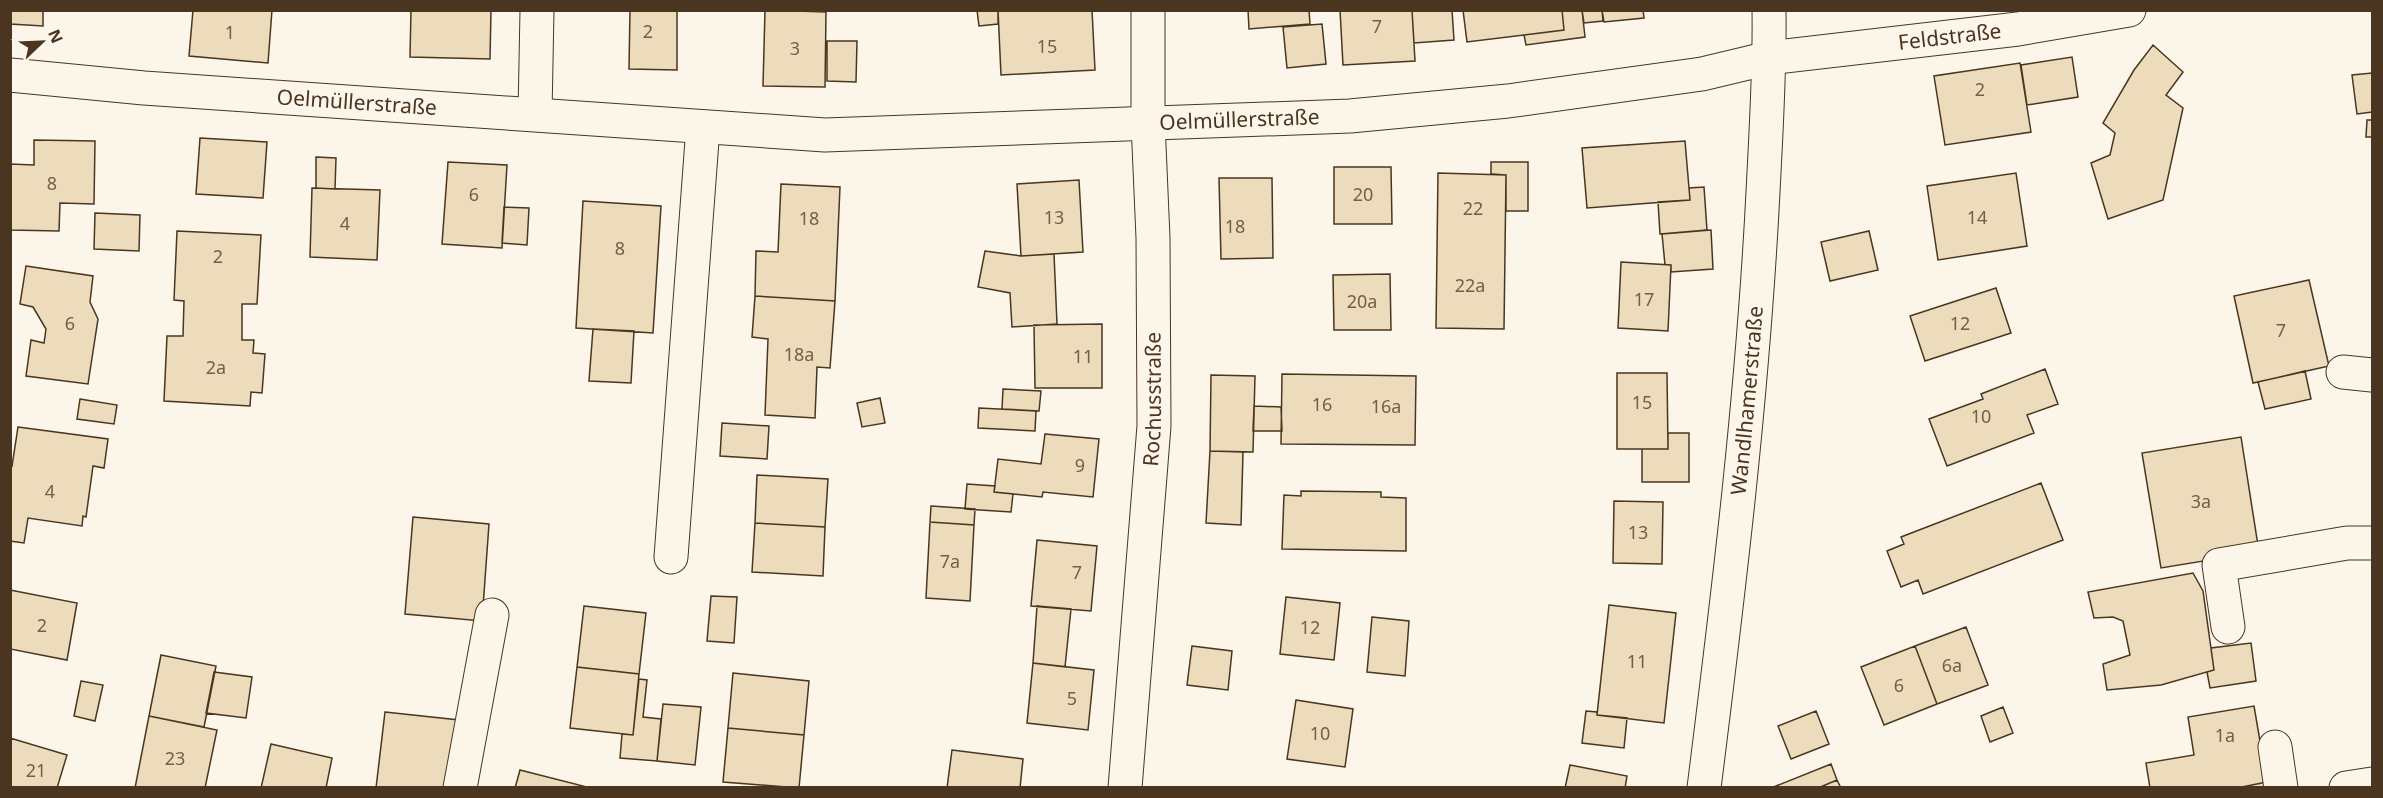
<svg xmlns="http://www.w3.org/2000/svg" width="2383" height="798" font-family="'Noto Sans',sans-serif">
<rect width="100%" height="100%" fill="#fbf6e9"/>
<path fill="#ecdcbc" stroke="#4a3520" stroke-width="1.5" d="M10 10H43V26L10 24Z
M193 10H272L268 63 189 56Z
M411 10H491L490 59 410 57Z
M630 10H677V70L629 69Z
M765 10 826 12 825 87 763 86Z
M977 10H998V24L979 26Z
M998 10H1092L1095 70 1001 75Z
M1248 10H1309L1310 24 1249 29Z
M1340 10H1412L1415 61 1343 65Z
M1412 10H1452L1454 40 1414 43Z
M1463 10H1562L1564 30 1467 42Z
M1562 10H1582L1585 37 1526 45 1524 35 1564 30Z
M1582 10H1602L1603 21 1584 23Z
M1602 10H1643L1644 18 1604 22Z
M1322 24 1326 64 1287 68 1283 27Z
M827 41H857L856 82 827 81Z
M2153 45 2183 72 2166 95 2183 108 2163 200 2108 219 2091 163 2110 155 2115 133 2103 123 2134 70Z
M2072 57 2078 97 2027 105 2021 65Z
M2020 63 2031 132 1945 145 1934 76Z
M2372 73V112L2357 114 2352 75Z
M2367 120H2372V137H2366Z
M200 138 267 142 263 198 196 194Z
M34 140 95 141 94 204 60 203 59 231 10 230V164L34 165Z
M1685 141 1690 200 1587 208 1582 148Z
M316 157 336 158 335 189 316 188Z
M448 162 507 165 502 248 442 244Z
M1491 162H1528V211H1506V175L1491 174Z
M1334 167H1391L1392 224H1334Z
M1438 173 1506 175 1504 329 1436 328Z
M2016 173 2027 246 1938 260 1927 186Z
M1219 178H1272L1273 258 1221 259Z
M1079 180 1083 252 1021 256 1017 184Z
M781 184 840 187 835 301 755 296 756 251 778 252Z
M1704 187 1707 230 1660 234 1658 202 1690 200 1689 188Z
M312 188 380 190 377 260 310 257Z
M583 201 661 206 653 333 576 328Z
M504 207 529 208 527 245 502 243Z
M95 213 140 215 139 251 94 249Z
M1711 230 1713 269 1671 272V265H1665L1662 234Z
M177 231 261 235 257 304H242V340H254L253 353 265 354 262 393 251 392 250 406 164 401 167 336H183L184 301 174 300Z
M1869 231 1878 270 1830 281 1821 242Z
M985 251 1021 256 1054 254 1057 324 1012 327 1010 293 978 287Z
M1621 262 1671 265 1668 331 1618 328Z
M26 266 93 276 90 302 98 319 88 384 26 376 31 340 44 343 46 329 33 307 20 304Z
M1390 274 1391 330H1334L1333 275Z
M2309 280 2329 366 2253 383 2234 296Z
M1996 288 2011 333 1925 361 1910 316Z
M755 296 835 301 830 368 817 367 815 418 765 415 768 339 752 337Z
M1102 324V388H1035L1034 325Z
M593 329 634 331 631 383 589 381Z
M2045 369 2058 404 2027 415 2034 433 1947 466 1929 419 1983 399 1981 394Z
M2305 371 2311 399 2265 409 2258 382Z
M1617 373H1667L1668 449H1617Z
M1282 374 1416 376 1415 445 1281 444Z
M1211 375 1255 376 1253 452 1210 451Z
M1003 389 1041 391 1039 411 1002 409Z
M880 398 885 423 862 427 857 403Z
M80 399 117 405 114 424 77 419Z
M1254 406 1281 407 1282 431H1253Z
M979 408 1036 411 1035 431 978 428Z
M722 423 769 426 767 459 720 456Z
M18 427 108 439 104 468 93 466 86 517 83 516 82 526 28 518 24 543 10 541V465L12 466Z
M1668 433H1689V482H1642V449H1668Z
M1045 434 1099 439 1093 497 1043 492 1042 497 994 492 998 459 1041 464Z
M2241 437 2259 552 2161 568 2142 453Z
M1210 451 1243 452 1241 525 1206 523Z
M757 475 828 479 825 527 755 523Z
M2041 483 2063 540 1923 594 1918 580 1901 587 1887 551 1904 544 1901 537Z
M967 484 995 486 994 492 1013 494 1011 512 965 509Z
M1301 491 1381 492V497L1406 498V551L1282 549 1284 495 1301 496Z
M1614 501 1663 502 1662 564 1613 563Z
M931 506 975 509 974 525 930 522Z
M413 517 489 524 482 621 405 614Z
M930 522 974 525 970 601 926 598Z
M755 523 825 527 823 576 752 572Z
M1037 540 1097 546 1091 611 1031 606Z
M2193 573 2203 591 2214 670 2161 685 2107 690 2103 664 2130 655 2123 621 2113 617 2094 618 2088 592Z
M10 590 77 603 67 660 10 649Z
M711 596 737 597 734 643 707 641Z
M1286 597 1340 603 1334 660 1280 654Z
M1609 605 1676 613 1664 723 1597 715Z
M584 606 646 613 639 674 577 667Z
M1037 606 1071 609 1065 667 1033 663Z
M1372 617 1409 621 1405 676 1367 672Z
M1966 627 1988 685 1937 704 1915 646Z
M2251 643 2256 681 2210 688 2207 672 2214 670 2211 648Z
M1192 646 1232 651 1228 690 1187 685Z
M1915 646 1937 704 1884 725 1861 667Z
M161 655 216 666 204 727 149 716Z
M1033 663 1094 670 1088 730 1027 723Z
M577 667 639 674 633 735 570 728Z
M214 672 252 677 246 718 206 713Z
M733 673 809 681 804 735 728 728Z
M639 679 647 680 643 717 661 719 657 761 620 758 622 734 633 735Z
M81 681 103 685 95 721 74 716Z
M1296 700 1353 709 1345 767 1287 759Z
M663 704 701 707 695 765 657 761Z
M2254 706 2267 782 2237 788H2150L2146 763 2194 755 2188 717Z
M2003 707 2013 733 1990 742 1981 716Z
M1586 711 1597 712V715L1627 718 1624 748 1582 743Z
M1816 711 1829 744 1791 759 1778 726Z
M385 712 459 720 451 788H376Z
M149 716 217 730 205 788H135Z
M728 728 804 735 799 788 723 782Z
M10 738 67 755 57 788H10Z
M271 744 332 758 326 788H261Z
M952 750 1023 759 1020 788H947Z
M1831 764 1837 780 1818 788H1771Z
M1570 765 1627 776 1625 788H1565Z
M520 770 587 787V788H515Z
M1837 780 1841 788H1818Z
M2267 782 2268 788H2237Z"/>
<g fill="none" stroke-linecap="round" stroke-linejoin="round">
<g stroke="#4a3520" stroke-width="35">
<g id="minor">
<path id="s1" d="M10 75 144 88 825 135 1350 116 1508 101 1702 74 1769 58 2018 29 2129 10"/>
<path d="M535 114 537 10"/>
<path d="M2343 372 2372 375"/>
<path d="M671 557 703 127"/>
<path d="M2228 627 2219 565 2347 543H2372"/>
<path d="M2275 747 2281 788"/>
<path d="M460 788 492 615"/>
<path id="s2" d="M1125 788 1154 426 1153 238 1148 122V10"/>
<path id="s3" d="M1704 788C1729 589 1753 391 1763 192 1766 131 1770 71 1769 10"/>
<path d="M2346 788 2372 784"/>
</g>
</g>
<use href="#minor" stroke="#fbf6e9" stroke-width="33"/>
</g>
<g text-anchor="middle" stroke-width="4.5" stroke-linejoin="round" paint-order="stroke">
<g font-size="18" fill="#725f47">
<text x="1377" y="33">7</text>
<text x="648" y="38">2</text>
<text x="230" y="39">1</text>
<text x="1047" y="53">15</text>
<text x="795" y="55">3</text>
<text x="1980" y="96">2</text>
<text x="52" y="190">8</text>
<text x="474" y="201">6</text>
<text x="1363" y="201">20</text>
<text x="1473" y="215">22</text>
<text x="1054" y="224">13</text>
<text x="1977" y="224">14</text>
<text x="809" y="225">18</text>
<text x="345" y="230">4</text>
<text x="1235" y="233">18</text>
<text x="620" y="255">8</text>
<text x="218" y="263">2</text>
<text x="1470" y="292">22a</text>
<text x="1644" y="306">17</text>
<text x="1362" y="308">20a</text>
<text x="70" y="330">6</text>
<text x="1960" y="330">12</text>
<text x="2281" y="337">7</text>
<text x="799" y="361">18a</text>
<text x="1083" y="363">11</text>
<text x="216" y="374">2a</text>
<text x="1642" y="409">15</text>
<text x="1322" y="411">16</text>
<text x="1386" y="413">16a</text>
<text x="1981" y="423">10</text>
<text x="1080" y="472">9</text>
<text x="50" y="498">4</text>
<text x="2201" y="508">3a</text>
<text x="1638" y="539">13</text>
<text x="950" y="568">7a</text>
<text x="1077" y="579">7</text>
<text x="42" y="632">2</text>
<text x="1310" y="634">12</text>
<text x="1637" y="668">11</text>
<text x="1952" y="672">6a</text>
<text x="1899" y="692">6</text>
<text x="1072" y="705">5</text>
<text x="1320" y="740">10</text>
<text x="2225" y="742">1a</text>
<text x="175" y="765">23</text>
<text x="36" y="777">21</text>
</g>
<g font-size="21" fill="#4a3520" stroke="#fbf6e9">
<text dy="7" stroke="none"><textPath href="#s1" startOffset="1948">Feldstraße</textPath></text>
<text dy="7" stroke="none"><textPath href="#s1" startOffset="348">Oelmüllerstraße</textPath></text>
<text dy="7" stroke="none"><textPath href="#s1" startOffset="1232">Oelmüllerstraße</textPath></text>
<text dy="7" stroke="none"><textPath href="#s2" startOffset="390">Rochusstraße</textPath></text>
<text dy="7" stroke="none"><textPath href="#s3" startOffset="390">Wandlhamerstraße</textPath></text>
</g>
</g>
<rect width="2383" height="798" fill="none" stroke="#4a3520" stroke-width="24"/>
<g transform="translate(42 42) rotate(67)" stroke="#fbf6e9" stroke-width="4.5" paint-order="stroke">
<path d="M0-4.5L10 22L0 15L-10 22Z" fill="#4a3520"/>
<text y="-9" font-size="16" font-weight="bold" text-anchor="middle" fill="#4a3520">N</text>
</g>
</svg>
